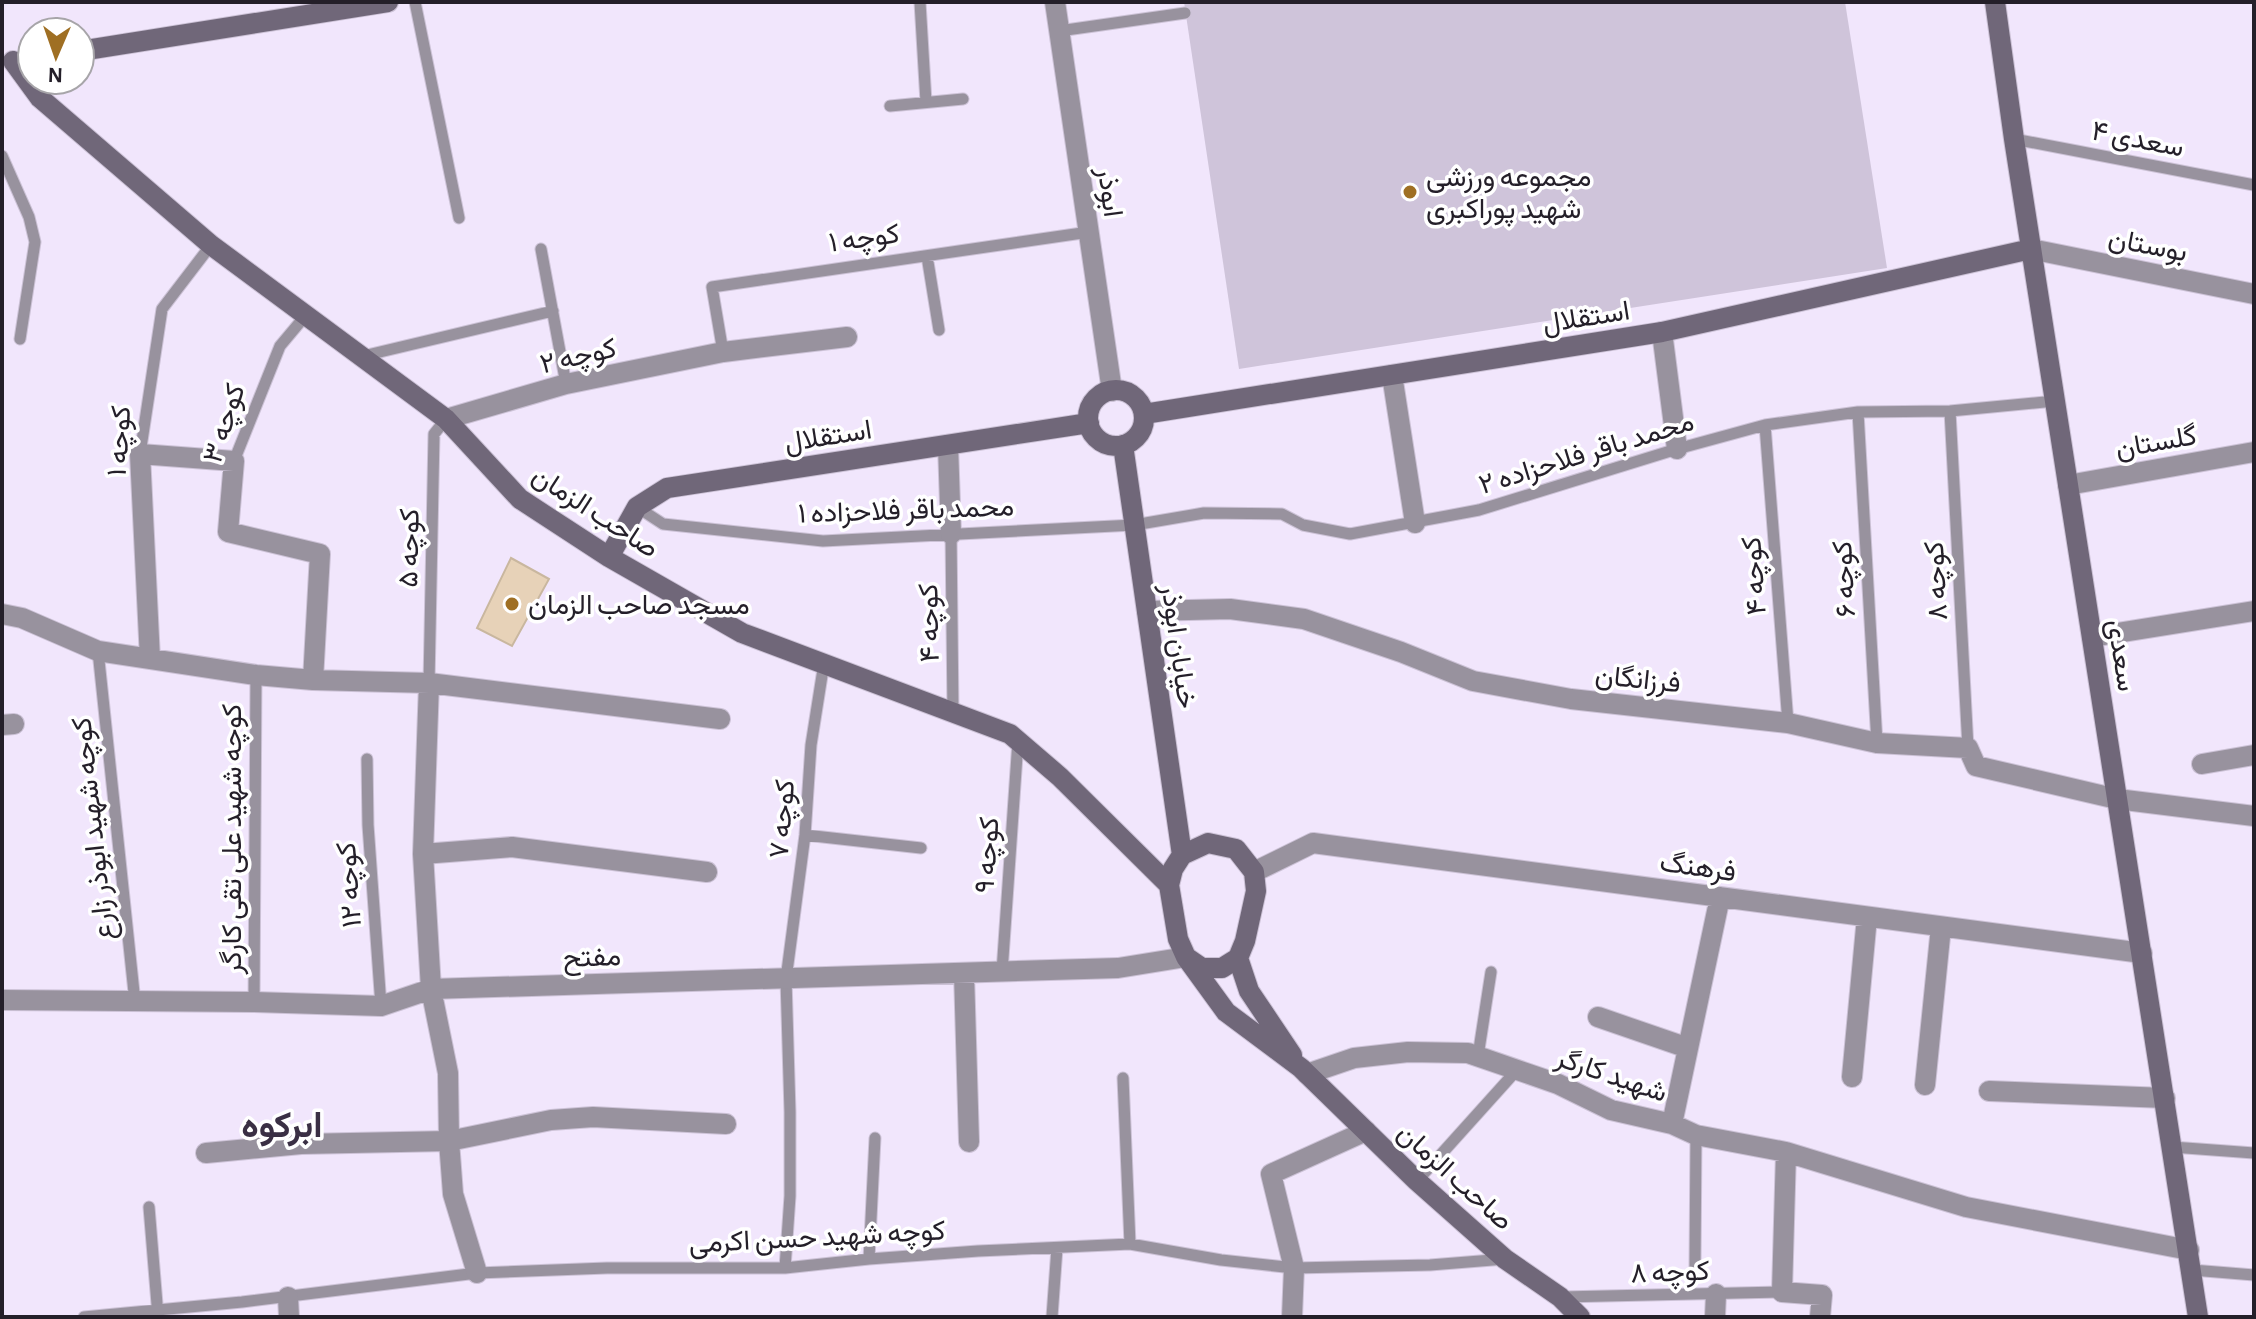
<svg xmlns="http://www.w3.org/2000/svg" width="2256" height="1319" font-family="'Alegreya Sans',Vazirmatn,sans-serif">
<rect width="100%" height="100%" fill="#f1e6fc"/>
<path fill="#cfc4da" d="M1184 2H1845L1887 268 1239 369Z"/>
<path fill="#e7d2b8" stroke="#c9b79f" stroke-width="2" d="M511 558 549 579 512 646 477 628Z"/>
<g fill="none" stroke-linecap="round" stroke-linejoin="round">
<g stroke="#ccc2d6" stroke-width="13">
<path id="lane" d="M415 2 459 218
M920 2 926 102
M1059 31 1185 13
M890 106 963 99
M2014 139 2254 185
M2 156 29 217 35 242 20 339
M541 249 566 384
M927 256 939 330
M723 352 712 287 1089 232
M363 356 553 311
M1950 411 1968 748
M1858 412 1877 743
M1765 425 1788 723
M140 454 162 309 211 245
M234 461 280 346 306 315
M637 507 663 524 823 541 1134 525 1204 513 1282 514 1303 525 1350 534 1479 510 1677 449 1765 425 1858 412 1950 411 2055 401
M951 534 953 712
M98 651 135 1002
M429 683 434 434 446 419
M367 759 368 825 381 1006
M805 835 921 848
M1002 972 1018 741
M254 1002 256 675
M1478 1056 1491 972
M1123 1078 1130 1244
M2172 1147 2254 1153
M1417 1181 1516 1071
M149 1207 158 1316
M869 1259 875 1138
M1695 1266 1696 1135
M785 1268 790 1196V1112L786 979 805 835 811 745 824 663
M2192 1270 2254 1275
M1562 1297 1782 1292
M84 1317 242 1302 477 1273 607 1268H785L869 1259 978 1251 1130 1244 1221 1260 1294 1268 1430 1265 1505 1259
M1052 1317 1057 1248"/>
</g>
<g stroke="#ccc2d6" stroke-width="22">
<path id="street" d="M1055 2 1112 391
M2031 249 2254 294
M1662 332 1677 449
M1392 375 1415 523
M446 419 566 384 723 352 847 337
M948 445 951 534
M2068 485 2254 452
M1147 611 1230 609 1304 619 1401 652 1473 681 1571 699 1788 723 1877 743 1968 748 1976 766 2117 799 2254 816
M2 614 22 618 98 651 256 675 313 680 429 683 720 719
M2092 637 2254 611
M150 659 140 454 234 461 228 532 320 554 313 680
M429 683 423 854 431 989 448 1073 449 1141 453 1194 477 1273
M2 725 14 724
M2202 764 2254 755
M423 854 512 847 707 872
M1254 872 1313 843 2142 953
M964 973 969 1142
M2 1000 254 1002 381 1006 431 989 1118 968 1186 957
M1598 1017 1688 1048
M1307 1074 1354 1058 1408 1052 1468 1053 1558 1084 1611 1110 1672 1124 1720 897
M1852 1077 1867 917
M1925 1085 1941 927
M1989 1091 2165 1098
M1672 1124 1696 1135 1786 1152 1782 1292 1822 1295 1820 1317
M1786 1152 1966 1207 2189 1250
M206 1153 301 1144 449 1141 551 1120 593 1117 726 1124
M288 1297 289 1317
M1292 1317 1294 1268 1271 1174 1366 1131
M1715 1317 1716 1294"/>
</g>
<g stroke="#ccc2d6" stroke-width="22">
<path id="secondary" d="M1995 2 2014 139 2198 1317
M80 51 388 2
M13 61 40 98 211 245 446 419 520 499 609 557 742 633 1010 734 1060 777 1169 885
M1088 418a28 28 0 1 1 56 0a28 28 0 1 1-56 0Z
M1144 414 1662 332 2031 249
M1123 445 1182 855
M609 557 637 507 667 488 1089 423
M1208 843 1236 849 1254 872 1256 891 1245 941 1238 958 1222 968H1202L1186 957 1178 939 1169 885 1173 869 1182 855Z
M1186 957 1226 1012 1301 1068 1417 1181 1505 1259 1560 1297 1580 1317
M1238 958 1249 991 1292 1055"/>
</g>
<use href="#lane" stroke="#98929e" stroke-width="11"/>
<use href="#street" stroke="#98929e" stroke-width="20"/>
<use href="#secondary" stroke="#706779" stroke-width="20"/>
</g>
<g fill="#9f6f23" stroke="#fff" stroke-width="3">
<circle cx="1410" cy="192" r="8"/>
<circle cx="512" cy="604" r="8"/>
</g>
<g text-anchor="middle" stroke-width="7" stroke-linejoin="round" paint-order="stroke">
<g font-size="28" fill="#241f29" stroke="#fff">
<text transform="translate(2138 138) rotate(11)" y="10">سعدی ۴</text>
<text transform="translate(1111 192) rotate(82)" y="10">ابوذر</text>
<text transform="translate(864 237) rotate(-8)" y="10">کوچه ۱</text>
<text transform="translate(2148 244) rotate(11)" y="10">بوستان</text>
<text transform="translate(1586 316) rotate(-9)" y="10">استقلال</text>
<text transform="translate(578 355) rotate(-13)" y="10">کوچه ۲</text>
<text transform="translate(223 423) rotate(-72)" y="10">کوچه ۳</text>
<text transform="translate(828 435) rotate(-9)" y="10">استقلال</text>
<text transform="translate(118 441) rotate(-86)" y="10">کوچه ۱</text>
<text transform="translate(2156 441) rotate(-10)" y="10">گلستان</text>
<text transform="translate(1586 452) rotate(-17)" y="10">محمد باقر فلاحزاده ۲</text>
<text transform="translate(906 509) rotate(-2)" y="10">محمد باقر فلاحزاده ۱</text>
<text transform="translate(596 511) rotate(33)" y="10">صاحب الزمان</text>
<text transform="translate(408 548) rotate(-89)" y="10">کوچه ۵</text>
<text transform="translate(1753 576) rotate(-94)" y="10">کوچه ۴</text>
<text transform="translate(1843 579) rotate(-93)" y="10">کوچه ۶</text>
<text transform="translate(1935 581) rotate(-93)" y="10">کوچه ۸</text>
<text transform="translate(928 623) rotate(-91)" y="10">کوچه ۴</text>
<text transform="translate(1180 646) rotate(82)" y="10">خیابان ابوذر</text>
<text transform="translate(2123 655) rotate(81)" y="10">سعدی</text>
<text transform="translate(1638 678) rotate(6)" y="10">فرزانگان</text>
<text transform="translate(781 819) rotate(-85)" y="10">کوچه ۷</text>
<text transform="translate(92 829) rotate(-96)" y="10">کوچه شهید ابوذر زارع</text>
<text transform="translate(231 839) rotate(-90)" y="10">کوچه شهید علی تقی کارگر</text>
<text transform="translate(986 855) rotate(-86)" y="10">کوچه ۹</text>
<text transform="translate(1698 866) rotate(8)" y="10">فرهنگ</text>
<text transform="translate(348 885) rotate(-94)" y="10">کوچه ۱۲</text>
<text transform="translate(592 956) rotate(-2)" y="10">مفتح</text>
<text transform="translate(1612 1074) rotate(19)" y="10">شهید کارگر</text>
<text transform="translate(1456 1176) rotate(42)" y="10">صاحب الزمان</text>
<text transform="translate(817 1236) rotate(-3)" y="10">کوچه شهید حسن اکرمی</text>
<text transform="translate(1670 1271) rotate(-2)" y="10">کوچه ۸</text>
</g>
<g font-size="28" fill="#241f29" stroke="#fff" text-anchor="start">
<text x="1426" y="186">مجموعه ورزشی<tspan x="1426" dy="32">شهید پوراکبری</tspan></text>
<text x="528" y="614">مسجد صاحب الزمان</text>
</g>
<g font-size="36" font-weight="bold" fill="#3a2f44" stroke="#fff">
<text x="282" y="1137">ابرکوه</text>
</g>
</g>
<rect width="2256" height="1319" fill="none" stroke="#241f29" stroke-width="8"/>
<g transform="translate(56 56) rotate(182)"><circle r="38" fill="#ffffff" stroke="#a7a5a9" stroke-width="2"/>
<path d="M0-6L14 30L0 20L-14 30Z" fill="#9f6f23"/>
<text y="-12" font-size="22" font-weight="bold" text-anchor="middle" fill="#241f29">N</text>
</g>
</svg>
